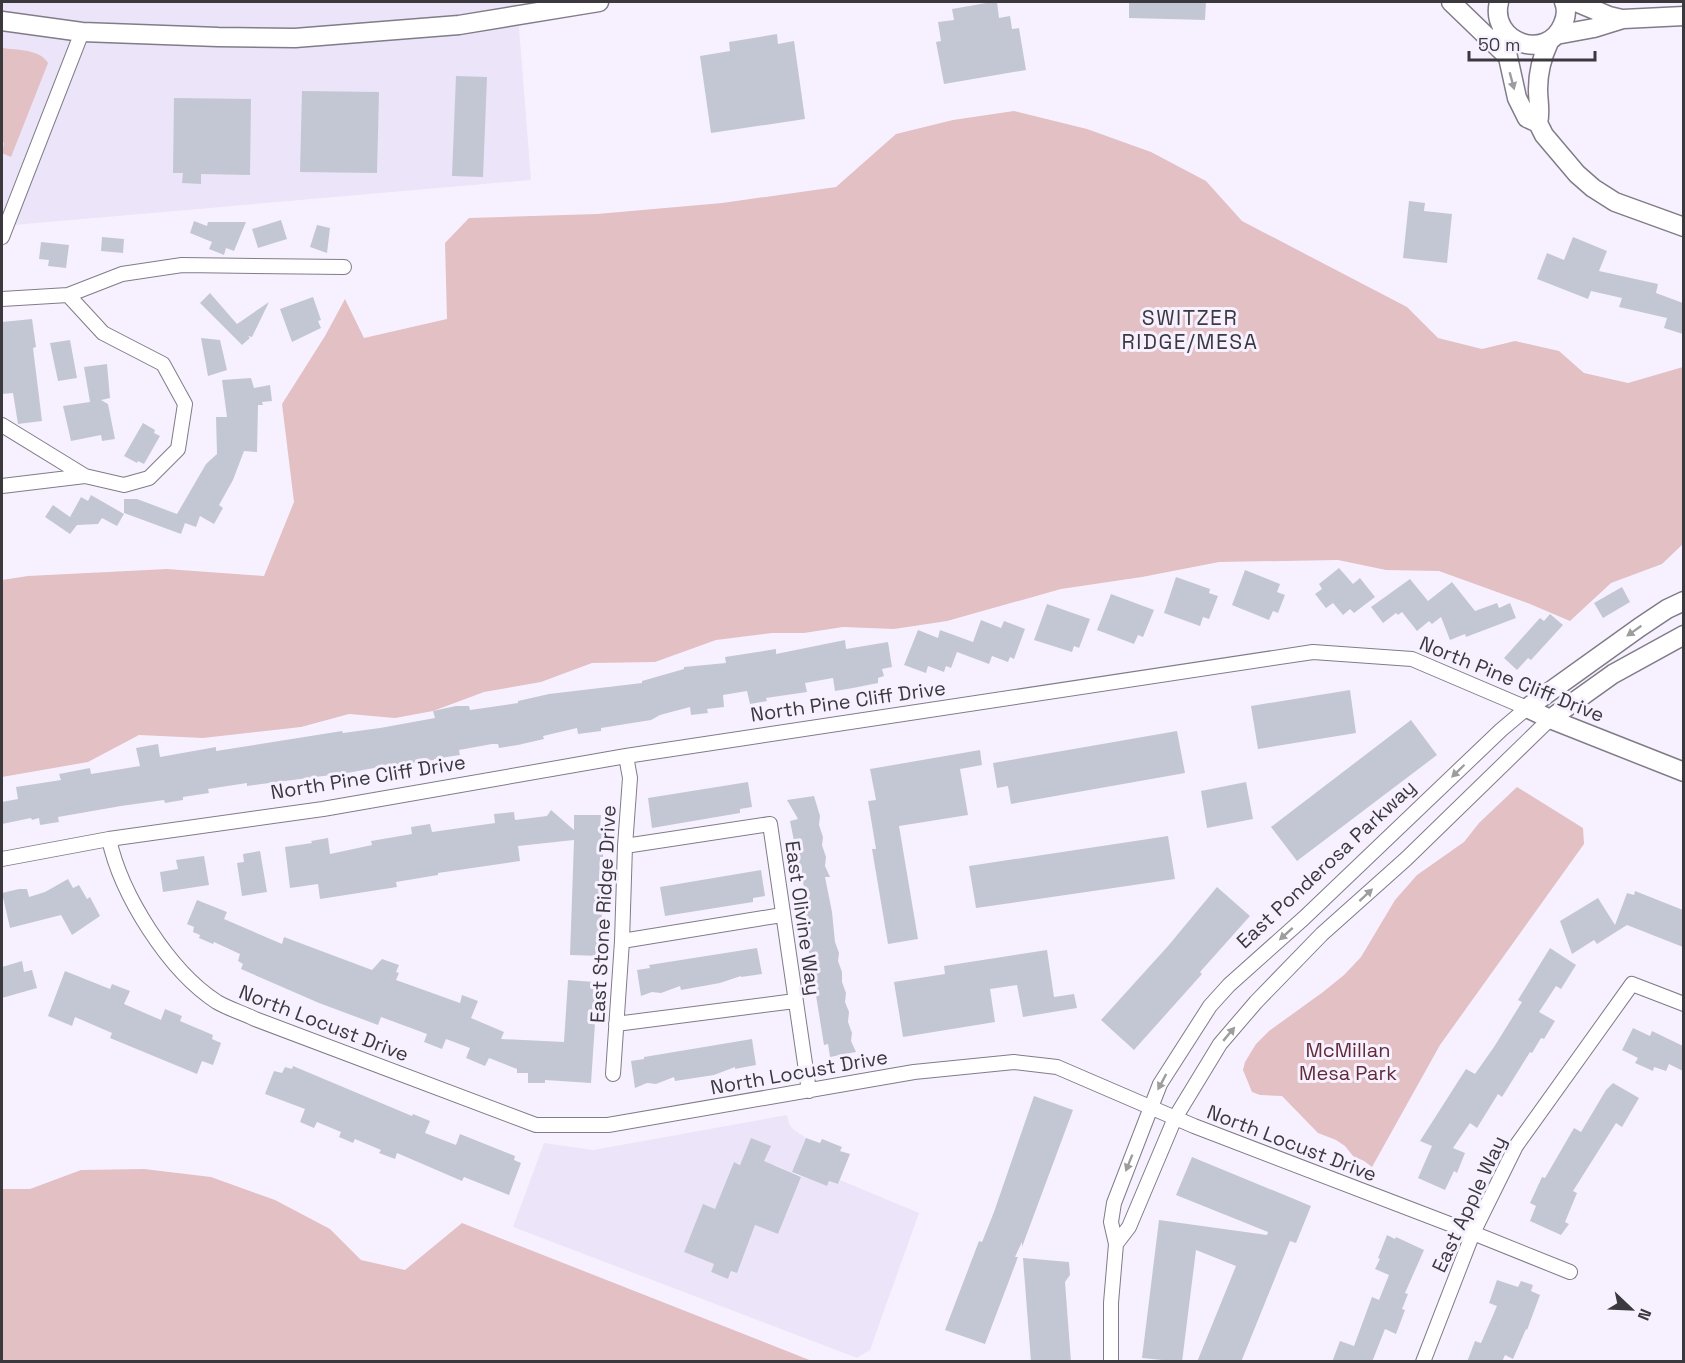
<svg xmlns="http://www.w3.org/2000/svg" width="1685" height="1363" font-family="'Space Grotesk',sans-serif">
<rect width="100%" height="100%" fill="#f7f1ff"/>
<path fill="#ece4f8" d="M2 2H517L531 180 2 226Z
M787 1115 789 1124 793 1129 806 1138 792 1173 775 1165 771 1174 734 1162 728 1177 729 1215 703 1205 696 1222 700 1238 691 1235 684 1252 714 1264 711 1272 728 1279 755 1225 778 1234 801 1176 827 1186 829 1181 838 1184 840 1180 919 1213 870 1350 857 1358 513 1227 544 1143 593 1150Z"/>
<path fill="#e2c0c4" d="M2 48C16 50 40 49 48 63L11 157 2 153 4 143 2 141Z
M1014 111 1087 129 1151 152 1206 181 1242 221 1407 307 1438 338 1482 349 1515 341 1559 351 1584 373 1628 383 1683 367V544L1662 564 1611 583 1570 621 1530 604 1439 571 1386 570 1338 560 1219 562 1142 577 1061 589 947 621 894 629 843 627 804 633H772L716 640 655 662 592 663 541 682 484 692 433 711 395 718 349 714 301 727 203 738 139 735 88 762 2 777V580L28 576 167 569 264 576 294 502 282 404 325 336 345 299 364 338 447 319 445 243 469 218 597 214 722 203 836 187 896 134 953 120Z
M1517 787 1583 828 1584 844 1440 1045 1372 1167 1364 1161 1353 1156 1345 1146 1336 1140 1318 1133 1282 1096 1260 1095 1252 1092 1243 1070 1245 1062 1256 1044 1269 1031 1323 992 1344 975 1361 957 1395 900 1417 875 1464 842 1479 823Z
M144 1169 211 1177 275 1200 330 1229 361 1260 405 1270 462 1223 812 1361H2V1189H30L81 1170Z"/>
<path fill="#c3c7d4" d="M992 2H997L999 18 1010 16 1012 29 1019 28 1026 70 944 84 936 42 941 41 938 22 954 20 952 9Z
M1129 2H1206L1205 20 1129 18Z
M777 34 778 44 794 41 805 119 711 133 700 56 730 51 729 42Z
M456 76 487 77 483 177 452 176Z
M302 91 379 92 377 173 300 172Z
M174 98 251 99 250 175 201 174V184L182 183 183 173H173Z
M1409 201 1425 203 1424 211 1452 214 1447 263 1403 258Z
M281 220 287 239 258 248 252 229Z
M194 221 207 226 208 222H246L234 251 226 248 224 255 209 249 212 242 190 233Z
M317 225 330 228 327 253 310 247Z
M102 237 124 239 123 253 101 251Z
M1573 237 1607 251 1599 271 1658 284 1656 293 1683 303V334L1664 328 1667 318 1619 307 1622 298 1591 291 1588 299 1537 279 1547 253 1564 260Z
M41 242 69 245 66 268 48 266 49 260 39 259Z
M210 293 237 324 269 302 252 337 248 336 250 338 242 345 200 303Z
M313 297 321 320 318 321 321 328 292 342 280 309Z
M32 319 36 347 33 348 42 421 18 424 13 393 2 394V322Z
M201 338 220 340 227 370 208 376Z
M70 340 77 378 58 381 50 343Z
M107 364 110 398 101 400 108 404 115 439 102 441 101 435 71 441 63 406 90 402 84 367Z
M251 378 254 388 270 385 272 401 262 402 263 405H258L257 452 244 451 233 480 219 505 223 508 214 524 200 516 196 527 185 523 181 534 124 513V499H137L177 514 206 464 217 454 216 417H227L222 380Z
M143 423 155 430 154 433 160 436 144 464 138 461 137 463 124 456Z
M91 495 124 514 117 526 102 518 98 524 77 525 70 534 45 517 53 505 70 517 81 497 88 501Z
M1339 568 1353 584 1360 578 1375 597 1354 613 1350 609 1343 615 1333 603 1326 608 1315 594 1322 589 1319 584Z
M1245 570 1280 584 1277 592 1285 595 1278 613 1273 611 1269 620 1232 605Z
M1176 577 1210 589 1209 593 1218 596 1209 619 1203 617 1200 626 1164 613Z
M1410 579 1428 601 1452 582 1475 611 1497 603 1499 608 1510 603 1516 618 1466 637 1465 634 1450 640 1441 617 1432 624 1429 621 1417 631 1402 612 1398 615 1396 613 1383 623 1371 607Z
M1622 587 1630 602 1603 618 1594 603Z
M1111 594 1154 610 1143 637 1138 635 1134 644 1097 630Z
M1047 604 1090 619 1079 648 1074 646 1072 652 1034 640Z
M1550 614 1563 625 1531 660 1528 658 1517 670 1504 658 1540 618 1544 621Z
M981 620 1001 628 1004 621 1025 629 1014 659 1010 657 1008 662 992 656 989 664 957 652 951 668 946 666 944 672 928 666 926 673 904 665 918 630 938 638 940 630 973 642Z
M845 640 846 649 888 642 892 667 882 669 884 676 878 678V683L853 688 835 691 833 678 805 683 807 692 766 698 767 701 750 704 747 691 723 695 724 707 707 709 708 713 691 715 690 707 660 715 651 720 601 728V731L578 734 577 728 543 736 544 739 518 745 499 748 498 744H492L459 750 460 755 434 759V760L374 768 331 776V775L247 786V783L208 789 209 793 183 797V800L165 803 164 800 121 806 58 817 59 822 40 825 39 818 32 820 31 818 2 824V802L18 799 16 787 61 780 59 774 90 768 91 774 140 766 136 748 158 744 160 757 216 747V751L342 731 343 733 380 728 435 718 433 711 456 706H469L470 710 518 703V701L549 694 642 683V681L684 669V667L726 663 725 657 776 649V654Z
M1350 690 1356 733 1258 749 1251 706Z
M1411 720 1437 755 1297 861 1271 827Z
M1177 731 1185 773 1011 804 1008 786 997 788 993 763Z
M980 750 982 765 960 769 968 815 899 826 918 939 888 944 872 849H876L868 801 876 800 870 769Z
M748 782 752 807 740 809V813L652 828 648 798Z
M1246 782 1253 819 1207 828 1201 791Z
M814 796 820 816 819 825 823 837 822 845 826 857 825 866 830 877H825L832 912 835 942 839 953 838 961 842 972V982L846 993 845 1002 849 1012 848 1022 852 1033 851 1041 856 1052 830 1057 828 1044 824 1045 800 896H805L801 868 797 861 798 848 794 841 790 821 798 819 787 800Z
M551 810 574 830V815H601L600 828H604L603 857H600L599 887H603L600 956 570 955 574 840 518 846 520 861 438 873V875L396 882 397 887 365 892 320 899 318 884 290 888 285 847 312 843 311 841 328 838 330 854 372 845 371 841 412 834 411 827 430 824 432 832 495 823 494 814 514 812 515 820 547 816Z
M1168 836 1175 879 976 908 969 866Z
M260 851 267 892 242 896 237 863 244 862 243 854Z
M204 856 209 885 163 892 160 872 178 869 176 860Z
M761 870 765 896 753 898V902L665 916 660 887Z
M68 879 73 888 79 885 87 899 90 897 100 916 72 935 61 915 10 928 2 893 19 889H27L29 897 45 892Z
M1217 887 1250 916 1200 972 1202 974 1134 1050 1101 1020 1168 946Z
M1635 891 1683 910V947L1627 925 1597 944 1594 940 1572 954 1560 921 1598 898 1615 925 1627 893 1634 895Z
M197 900 227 912 224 919 282 944 284 937 372 970 382 959 399 965 396 972 399 973 396 980 460 1003 462 995 478 1001 471 1018 504 1032 501 1039 564 1042 568 980 594 982 593 994H597L591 1083 545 1080V1083H528V1073H517V1069L489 1058 485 1066 466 1058 470 1048 446 1039 442 1049 424 1042 427 1034 381 1017 378 1025 319 1003 241 969 243 964 238 961 240 954 214 942 213 944 199 938 200 935 193 932 194 927 187 924Z
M757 948 762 974 741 977V976L720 983 681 990 680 986 661 993 652 992 641 996 637 970 650 968 649 965Z
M1550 948 1576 965 1561 989 1556 986 1539 1012 1555 1021 1544 1039 1541 1038 1532 1053 1530 1052 1502 1097 1498 1094 1477 1128 1470 1123 1453 1148 1465 1153 1457 1173 1454 1171 1445 1190 1418 1178 1432 1146 1420 1141 1466 1069 1475 1074 1494 1047 1522 1002 1518 1000Z
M1047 950 1054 997 1074 994 1077 1008 1023 1017 1017 985 990 989 995 1022 903 1037 894 982 945 974 944 966Z
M22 961 24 972 32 970 37 988 2 998V967Z
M65 971 110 989 112 984 130 991 124 1004 161 1020 165 1009 182 1016 180 1021 213 1035 212 1039 221 1043 213 1065 202 1061 197 1074 110 1038 112 1033 75 1017 72 1026 48 1016Z
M1633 1028 1650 1036 1652 1031 1683 1046V1071L1669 1064 1666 1071 1654 1067 1653 1071 1635 1063 1638 1058 1622 1050Z
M752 1039 756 1065 735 1069V1067L714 1075 675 1081 674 1077 656 1084 647 1083 635 1088 631 1061 644 1059V1057Z
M293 1066 412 1116 413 1114 430 1121 425 1133 456 1145 460 1134 515 1156 514 1160 521 1163 509 1195 464 1177 462 1181 397 1153 395 1159 379 1153 381 1150 355 1139 353 1143 339 1137 341 1132 317 1122 314 1128 300 1122 305 1109 265 1094 274 1071 282 1073 285 1067 292 1069Z
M1613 1083 1639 1098 1622 1127 1616 1123 1573 1191 1577 1193 1565 1222 1569 1224 1561 1235 1530 1221 1536 1206 1530 1203 1542 1177 1545 1178 1574 1128 1581 1132 1606 1090Z
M1034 1096 1073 1110 1022 1247V1242L1015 1257H1018L985 1344 945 1330 979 1241 982 1242 994 1212Z
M751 1138 771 1146 764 1161 801 1177 778 1234 755 1225 737 1273 731 1271 728 1279 711 1272 714 1264 684 1252 703 1204 715 1209 734 1162 740 1165Z
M806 1138 820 1143 822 1139 842 1147 840 1151 850 1154 838 1184 829 1181 827 1186 792 1172Z
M1192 1157 1311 1206 1296 1243 1290 1241 1241 1362H1197L1236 1266 1196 1250 1182 1362 1142 1358 1159 1220 1267 1235 1268 1232 1176 1195Z
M1387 1235 1395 1239 1396 1237 1424 1250 1405 1293 1408 1294 1402 1309 1405 1310 1396 1334 1385 1329 1372 1362H1332L1340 1341 1354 1346 1372 1297 1379 1300 1389 1275 1375 1269 1380 1259 1378 1258Z
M1023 1258 1069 1262 1070 1275 1065 1282 1071 1362H1031Z
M1497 1280 1518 1287 1521 1281 1533 1285 1531 1291 1540 1295 1527 1330 1526 1329 1513 1359 1505 1355 1502 1362H1467L1475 1341 1481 1343 1497 1306 1489 1303Z"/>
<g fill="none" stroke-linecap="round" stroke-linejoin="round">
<g stroke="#817c88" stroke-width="16">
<path id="minor" d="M2 237 82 32
M2 299 68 295 122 274 182 265 344 267
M2 425 85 476
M2 486 85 476 124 485 149 478 178 449 185 404 163 364 103 333 68 295
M109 839C121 895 169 971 217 1002 229 1009 243 1013 255 1019L536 1125H608L914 1072 1014 1062 1057 1067 1194 1126 1473 1233 1570 1272
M625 846 770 824 809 1091
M2 859 109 839 323 809 626 756 1313 652 1412 659 1527 708 1501 730 1304 918 1229 985 1210 1006 1160 1084 1114 1203 1111 1222 1116 1244 1111 1303V1362
M622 941 782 915
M616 1024 795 1001
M613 1074 622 941 625 846 630 778 626 756
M1116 1244 1129 1227 1175 1118 1220 1044 1256 1002 1322 934 1406 859 1550 719
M1423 1362 1473 1233 1516 1146 1632 984 1684 1004"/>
</g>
<g stroke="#817c88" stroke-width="21">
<path id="tertiary" d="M1451 2 1507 56
M1499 2C1489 42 1547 63 1563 24 1566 17 1567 9 1564 2
M1576 2 1609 16 1622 19
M2 21 82 32 218 37 295 38 459 25 599 2
M1502 30 1517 98 1527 118 1538 123 1544 135 1577 174 1593 188 1615 202 1684 227
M1556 35 1594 28 1623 19 1684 16
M1538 123C1541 111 1538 102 1538 89 1538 72 1542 57 1549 42
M1684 601 1667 609 1640 627 1527 708 1550 719 1684 772
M1550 719 1613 674 1684 635"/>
</g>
<use href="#minor" stroke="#fff" stroke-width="14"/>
<use href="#tertiary" stroke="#fff" stroke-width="18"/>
</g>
<defs><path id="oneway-solid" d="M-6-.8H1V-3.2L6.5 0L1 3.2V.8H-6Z" transform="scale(1.5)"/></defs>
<g fill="#9d9c9e">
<use href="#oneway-solid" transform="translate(1512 81) rotate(75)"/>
<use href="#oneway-solid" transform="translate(1634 631) rotate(145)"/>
<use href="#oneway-solid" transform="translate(1458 771) rotate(136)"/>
<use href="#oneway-solid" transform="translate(1366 895) rotate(-43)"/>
<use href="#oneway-solid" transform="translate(1286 934) rotate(138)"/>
<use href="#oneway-solid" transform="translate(1229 1034) rotate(-50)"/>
<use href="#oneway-solid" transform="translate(1162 1082) rotate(118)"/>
<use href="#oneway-solid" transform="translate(1129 1163) rotate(112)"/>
</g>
<g text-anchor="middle" stroke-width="6" stroke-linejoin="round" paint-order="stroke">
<g font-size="20" fill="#3b393e" stroke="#f7f1ff">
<text transform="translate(1512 679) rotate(22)" y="7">North Pine Cliff Drive</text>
<text transform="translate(848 701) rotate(-8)" y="7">North Pine Cliff Drive</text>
<text transform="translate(368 777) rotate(-9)" y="7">North Pine Cliff Drive</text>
<text transform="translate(1326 864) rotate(-43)" y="7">East Ponderosa Parkway</text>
<text transform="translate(603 914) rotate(-87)" y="7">East Stone Ridge Drive</text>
<text transform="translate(803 918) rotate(82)" y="7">East Olivine Way</text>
<text transform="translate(324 1023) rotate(21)" y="7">North Locust Drive</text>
<text transform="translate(799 1072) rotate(-10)" y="7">North Locust Drive</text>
<text transform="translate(1292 1143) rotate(21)" y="7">North Locust Drive</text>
<text transform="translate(1469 1204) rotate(-65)" y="7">East Apple Way</text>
</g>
<g font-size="20" fill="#612c36" stroke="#f7f1ff">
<text x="1348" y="1057">McMillan<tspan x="1348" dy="23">Mesa Park</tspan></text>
</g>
<g font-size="21" letter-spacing="1.5" fill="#3b393e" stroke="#f7f1ff">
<text x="1190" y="325">SWITZER<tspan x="1190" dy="24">RIDGE/MESA</tspan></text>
</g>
</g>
<rect width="1685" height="1363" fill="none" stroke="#3b393e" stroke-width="6"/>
<g transform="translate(1631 1309) rotate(113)" stroke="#f7f1ff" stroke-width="4.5" paint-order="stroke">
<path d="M0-4.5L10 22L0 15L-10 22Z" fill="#3b393e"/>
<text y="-9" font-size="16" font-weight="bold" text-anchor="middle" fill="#3b393e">N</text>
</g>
<path d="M1469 51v9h126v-9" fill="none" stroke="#3b393e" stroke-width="3"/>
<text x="1478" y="51" font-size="18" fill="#3b393e" stroke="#f7f1ff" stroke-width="4.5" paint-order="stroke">50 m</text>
</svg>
